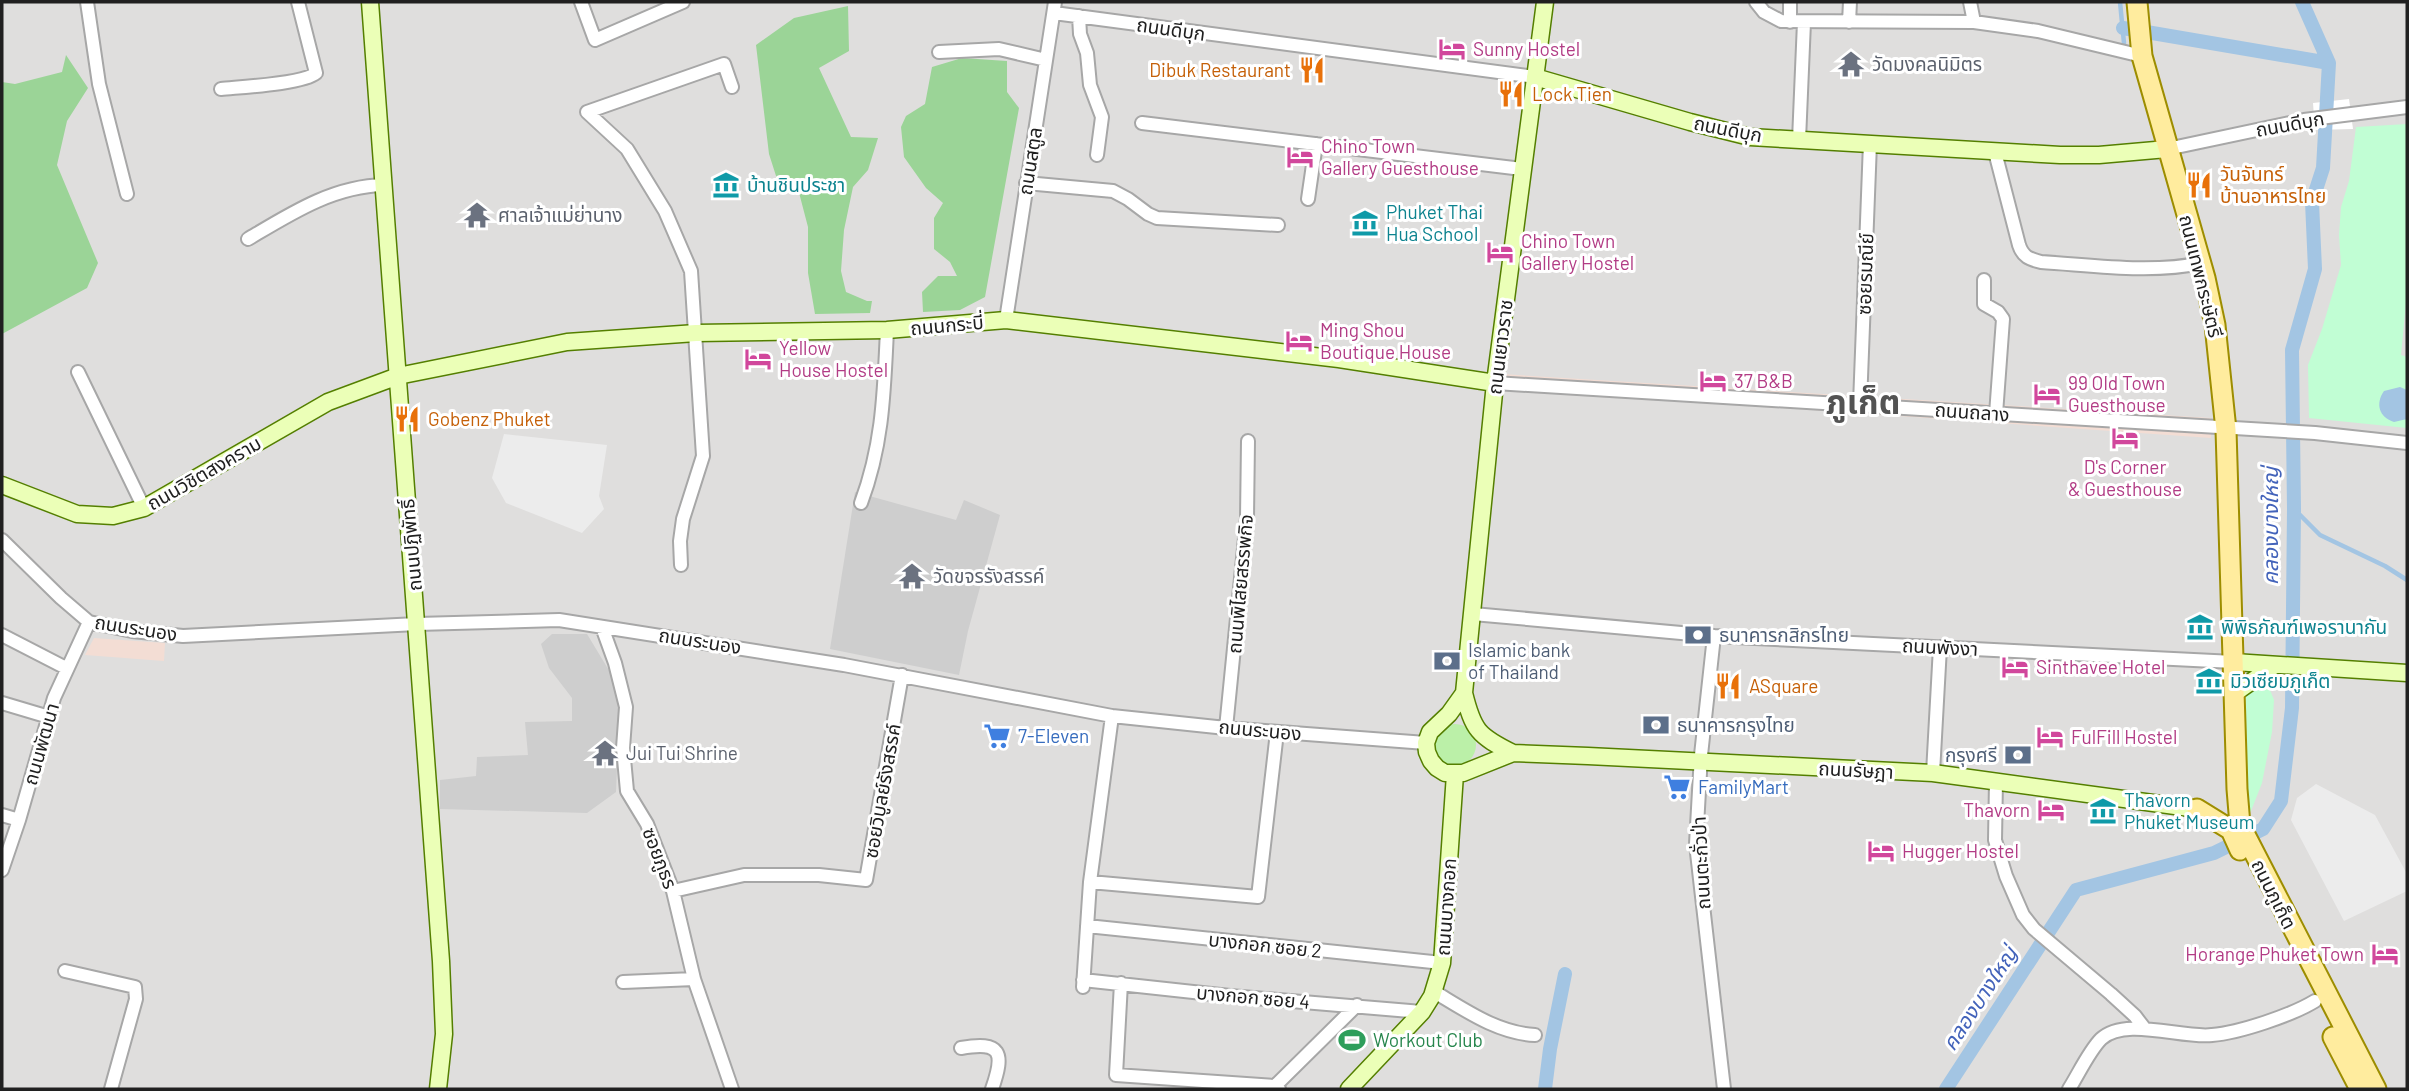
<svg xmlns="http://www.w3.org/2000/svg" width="2409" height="1091" font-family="Barlow,'Noto Sans Thai',sans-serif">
<rect width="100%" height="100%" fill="#f2f1e6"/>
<path fill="#dfdedd" d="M2 2H2407V1089H2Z"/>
<path fill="#f3ddd4" d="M1501 374 2211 418V438L1500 388Z
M94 638 165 643 164 661 85 655Z"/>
<path fill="#cecece" d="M855 492 956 520 964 500 1000 515 968 631 959 675 830 649Z
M552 634H587L616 682 619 722 616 792 587 813 440 809V780L476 776 477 757 528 755 525 722 572 721V698L549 668 541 644Z"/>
<path fill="#bbf0a8" d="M1434 745a21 21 0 1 1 42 0a21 21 0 1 1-42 0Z"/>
<path fill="#9bd497" d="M848 6 849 51 819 68 851 137 878 138 868 170 853 187 844 230 841 271 846 292 867 301H872L870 313 815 314 808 273V227L797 185 777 179 769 154 756 45 794 18Z
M66 55 88 88 67 121 57 165 98 263 87 288 2 334V82L15 84 62 72Z
M962 58 1007 61V92L1019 108 985 297 960 310 923 312 922 292 938 276H957L950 262 934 249V218L943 203 926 188 904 157 901 127 906 116 925 104 932 67Z"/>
<path fill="#c1fed4" d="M2407 124V292L2401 355 2407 357V428L2309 418 2308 365 2322 329 2341 265 2339 235 2341 207 2349 181 2356 127Z
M2268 685 2274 700 2272 732 2262 783 2251 811 2241 824 2243 692 2257 686Z"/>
<path fill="#ececec" d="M504 434 607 445 599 496 604 509 582 533 506 503 492 478Z
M2316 784 2375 815 2407 874V891L2344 921 2291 820 2297 798Z"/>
<path fill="#a3c5e3" d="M2400 387 2407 390V419L2394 422C2379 417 2375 404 2384 391Z"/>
<path fill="#fff" d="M2349 99 2353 129 2315 130 2313 103Z"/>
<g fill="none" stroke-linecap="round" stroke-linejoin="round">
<path stroke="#a3c5e3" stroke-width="4.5" d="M2120 2 2124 43
M2294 509 2320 535 2385 566 2407 580"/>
<path stroke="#a3c5e3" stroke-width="14" d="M2123 28 2329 63
M1545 1089 1550 1049 1565 974
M1946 1089 2076 890 2214 853 2263 829 2281 801 2292 708 2294 509 2292 350 2315 269 2312 202 2323 168 2329 63 2302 2"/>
<g stroke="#a7a7a7" stroke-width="16">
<path id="street" d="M87 2 99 84 127 194
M581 2 595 40 683 2
M1756 2 1764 12 1781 21 1974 22 2038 31 2142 56
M1970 2 1974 22
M1054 13 1535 77
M1079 16 1080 34 1087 53 1090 85 1102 117 1097 155
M1790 22V2
M1849 22 1850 2
M939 52 999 49 1046 60
M221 89C240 87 303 84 316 73L298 2
M1142 123 1522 169
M1799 140 1804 22
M2167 149 2304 120 2407 107
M1995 152 2019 245C2023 257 2029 259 2041 262 2091 265 2151 274 2201 263
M1026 183 1113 191 1128 199 1148 214 1157 218 1278 225
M1308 199 1316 144
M248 239C290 214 333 186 384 185
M1984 280V304L1998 312 2003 319 1996 414
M1006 320 1055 2
M78 372 144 508
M1495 383 2315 433 2407 443
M1860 404 1870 143
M861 503C883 444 884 392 887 330
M2 540 61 598 89 622 132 631 183 636 417 624 559 620 844 665 1112 716 1226 728 1426 743
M681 565 680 541 683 519 703 456 691 271 665 211 627 149 587 112 724 64 732 87
M1473 614 1714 636 2234 662
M602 627 615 663 626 707 623 748 627 791 647 824 673 891 694 979 732 1089
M2 635 66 668
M1714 636 1701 755 1696 844 1724 1089
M2 703 49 717
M1112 716 1090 882 1258 897 1277 732
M1226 728 1247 518 1248 441
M1933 773 1940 647
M1996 781 1995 840 2006 876 2023 915 2034 929 2111 994 2135 1016 2145 1029
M2 815 19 820
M2 870 19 820 54 698 89 622
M673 891 744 875H819L866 880 902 675
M1087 926 1442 963
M65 971 135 987 136 999 111 1089
M1083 980 1230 996 1422 1012
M623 982 694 979
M1121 983 1116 1075 1275 1086 1279 1089
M1083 987 1090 882
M1433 991C1465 1010 1497 1033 1535 1035
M961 1048C1001 1041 1005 1052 992 1089
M1275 1086 1357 1005
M2069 1089C2078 1075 2089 1051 2101 1039 2125 1016 2183 1039 2212 1035 2239 1033 2292 1015 2315 1001"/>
</g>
<g stroke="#547f00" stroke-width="19">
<path id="secondary" d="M370 2 441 961 444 1034 438 1089
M1535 77 1690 122 1750 137 2060 155H2099L2167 149
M2 485 77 514 113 516 144 508 328 402 398 376 567 342 696 333 887 330 1006 320 1339 359 1495 383
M2234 662 2407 673
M1464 693 1449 714 1430 732 1426 743 1427 752 1431 761 1437 768 1445 773H1463L1513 753 1588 756 1933 773 2197 809
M2235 693 2275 665
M1513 753C1478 736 1473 730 1464 693L1495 383 1545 2
M1349 1089 1422 1012 1432 996 1442 963 1455 774"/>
</g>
<g stroke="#9d8d00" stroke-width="23">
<path id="primary" d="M2137 2 2142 56 2205 278 2215 325 2226 430 2237 789 2240 825 2376 1089
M2197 809 2231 830 2240 850
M2333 1037 2360 1089"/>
</g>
<use href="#street" stroke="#fff" stroke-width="12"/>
<use href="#secondary" stroke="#ebffb7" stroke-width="16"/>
<use href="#primary" stroke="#ffec9e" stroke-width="19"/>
</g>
<defs>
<g id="hotel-bare" transform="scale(2.1)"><path d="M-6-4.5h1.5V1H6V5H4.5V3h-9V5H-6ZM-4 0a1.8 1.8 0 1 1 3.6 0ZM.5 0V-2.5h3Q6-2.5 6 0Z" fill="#d1479c" stroke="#fff" stroke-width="2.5" paint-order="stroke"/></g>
<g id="temple-bare" transform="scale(2.1)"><path d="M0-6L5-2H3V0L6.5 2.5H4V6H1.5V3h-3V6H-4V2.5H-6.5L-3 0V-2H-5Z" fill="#6b7280" stroke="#fff" stroke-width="2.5" paint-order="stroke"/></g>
<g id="restaurant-bare" transform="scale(2.1)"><path d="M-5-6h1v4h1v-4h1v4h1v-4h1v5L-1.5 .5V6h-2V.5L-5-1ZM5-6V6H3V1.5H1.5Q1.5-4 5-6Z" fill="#e8710a" stroke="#fff" stroke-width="2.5" paint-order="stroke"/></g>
<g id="museum-bare" transform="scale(2.1)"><path d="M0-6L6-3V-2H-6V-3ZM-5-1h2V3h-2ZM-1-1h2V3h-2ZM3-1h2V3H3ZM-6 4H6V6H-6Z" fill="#0f9aa8" stroke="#fff" stroke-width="2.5" paint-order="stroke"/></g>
<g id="bank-bare" transform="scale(2.1)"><path d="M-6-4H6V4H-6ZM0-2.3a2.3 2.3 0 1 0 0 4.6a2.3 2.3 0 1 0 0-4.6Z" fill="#5c6f8a" stroke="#fff" stroke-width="2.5" paint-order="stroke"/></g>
<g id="supermarket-bare" transform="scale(2.1)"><path d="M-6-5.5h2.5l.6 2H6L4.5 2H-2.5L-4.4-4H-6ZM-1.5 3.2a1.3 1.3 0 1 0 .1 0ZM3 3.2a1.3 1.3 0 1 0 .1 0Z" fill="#3f7fe0" stroke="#fff" stroke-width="2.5" paint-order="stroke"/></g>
<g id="stadium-bare" transform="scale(2.1)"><path d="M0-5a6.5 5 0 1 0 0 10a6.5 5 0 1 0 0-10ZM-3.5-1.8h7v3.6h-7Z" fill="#2e9e5b" stroke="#fff" stroke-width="2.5" paint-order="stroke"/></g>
</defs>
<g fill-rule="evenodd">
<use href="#hotel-bare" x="1452" y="49"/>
<use href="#temple-bare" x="1851" y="64"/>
<use href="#restaurant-bare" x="1312" y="70"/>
<use href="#restaurant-bare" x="1511" y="94"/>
<use href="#hotel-bare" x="1300" y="157"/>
<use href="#museum-bare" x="726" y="185"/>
<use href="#restaurant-bare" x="2199" y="185"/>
<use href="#temple-bare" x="477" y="215"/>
<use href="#museum-bare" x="1365" y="223"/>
<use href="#hotel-bare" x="1500" y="252"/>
<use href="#hotel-bare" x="1299" y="341"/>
<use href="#hotel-bare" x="758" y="359"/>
<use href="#hotel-bare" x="1713" y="381"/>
<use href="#hotel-bare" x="2047" y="394"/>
<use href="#restaurant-bare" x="407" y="419"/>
<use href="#hotel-bare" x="2125" y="438"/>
<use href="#temple-bare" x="912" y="576"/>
<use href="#museum-bare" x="2200" y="627"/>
<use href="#bank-bare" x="1698" y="635"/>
<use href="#bank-bare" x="1447" y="661"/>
<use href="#hotel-bare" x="2015" y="667"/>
<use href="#museum-bare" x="2209" y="681"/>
<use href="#restaurant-bare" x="1728" y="686"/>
<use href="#bank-bare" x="1656" y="725"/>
<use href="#supermarket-bare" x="997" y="736"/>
<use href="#hotel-bare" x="2050" y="737"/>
<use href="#temple-bare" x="605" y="753"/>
<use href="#bank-bare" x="2018" y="755"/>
<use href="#supermarket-bare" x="1677" y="787"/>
<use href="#hotel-bare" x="2051" y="810"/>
<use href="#museum-bare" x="2103" y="811"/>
<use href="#hotel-bare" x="1881" y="851"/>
<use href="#hotel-bare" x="2385" y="954"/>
<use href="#stadium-bare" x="1352" y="1040"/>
</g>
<g text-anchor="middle" stroke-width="6" stroke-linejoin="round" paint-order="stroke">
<g font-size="19" fill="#202020" stroke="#fff">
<text transform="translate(1171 29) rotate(8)" y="7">ถนนดีบุก</text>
<text transform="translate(2290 124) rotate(-10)" y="7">ถนนดีบุก</text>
<text transform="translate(1728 129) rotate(11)" y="7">ถนนดีบุก</text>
<text transform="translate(1030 161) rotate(-81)" y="7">ถนนสตูล</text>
<text transform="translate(1865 274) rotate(-88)" y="7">ซอยรมณีย์</text>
<text transform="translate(2201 276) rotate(76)" y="7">ถนนเทพกระษัตรี</text>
<text transform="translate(947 325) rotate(-5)" y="7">ถนนกระบี่</text>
<text transform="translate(1500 347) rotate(-83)" y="7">ถนนเยาวราช</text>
<text transform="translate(1972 412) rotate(4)" y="7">ถนนถลาง</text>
<text transform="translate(204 473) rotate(-30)" y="7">ถนนวิชิตสงคราม</text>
<text transform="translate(411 545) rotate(-95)" y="7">ถนนปฏิพัทธิ์</text>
<text transform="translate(1240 584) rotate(-85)" y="7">ถนนพิไสยสรรพกิจ</text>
<text transform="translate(136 628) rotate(9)" y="7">ถนนระนอง</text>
<text transform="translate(700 641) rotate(9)" y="7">ถนนระนอง</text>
<text transform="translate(1940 647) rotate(3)" y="7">ถนนพังงา</text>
<text transform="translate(1260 730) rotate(5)" y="7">ถนนระนอง</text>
<text transform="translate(41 744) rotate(-74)" y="7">ถนนพัฒนา</text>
<text transform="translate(1856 770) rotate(3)" y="7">ถนนรัษฎา</text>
<text transform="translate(882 791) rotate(-80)" y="7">ซอยวิบูลย์รังสรรค์</text>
<text transform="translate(660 858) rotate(69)" y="7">ซอยภูธร</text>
<text transform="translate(1701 863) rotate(-93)" y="7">ถนนตะกั่วป่า</text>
<text transform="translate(2274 894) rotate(63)" y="7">ถนนภูเก็ต</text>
<text transform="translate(1446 907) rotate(-86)" y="7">ถนนบางกอก</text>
<text transform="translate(1265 945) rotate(6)" y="7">บางกอก ซอย 2</text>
<text transform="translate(1253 997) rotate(5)" y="7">บางกอก ซอย 4</text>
</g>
<g font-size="19" fill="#b23c85" stroke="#fff" text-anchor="start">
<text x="1473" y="56">Sunny Hostel</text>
<text x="1321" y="153">Chino Town<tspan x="1321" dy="22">Gallery Guesthouse</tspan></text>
<text x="1521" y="248">Chino Town<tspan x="1521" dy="22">Gallery Hostel</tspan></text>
<text x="1320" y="337">Ming Shou<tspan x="1320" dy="22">Boutique House</tspan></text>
<text x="779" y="355">Yellow<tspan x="779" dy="22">House Hostel</tspan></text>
<text x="1734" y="388">37 B&amp;B</text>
<text x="2068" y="390">99 Old Town<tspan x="2068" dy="22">Guesthouse</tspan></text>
<text x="2125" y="474" text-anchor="middle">D's Corner<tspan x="2125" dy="22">&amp; Guesthouse</tspan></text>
<text x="2036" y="674">Sinthavee Hotel</text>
<text x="2071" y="744">FulFill Hostel</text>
<text x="2030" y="817" text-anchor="end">Thavorn</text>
<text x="1902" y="858">Hugger Hostel</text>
<text x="2364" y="961" text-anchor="end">Horange Phuket Town</text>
</g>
<g font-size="19" fill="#5b616d" stroke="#fff" text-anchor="start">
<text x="1872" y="71">วัดมงคลนิมิตร</text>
<text x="498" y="222">ศาลเจ้าแม่ย่านาง</text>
<text x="933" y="583">วัดขจรรังสรรค์</text>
<text x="626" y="760">Jui Tui Shrine</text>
</g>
<g font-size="19" fill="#c56008" stroke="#fff" text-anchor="start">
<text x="1291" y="77" text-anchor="end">Dibuk Restaurant</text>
<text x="1532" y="101">Lock Tien</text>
<text x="2220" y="181">วันจันทร์<tspan x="2220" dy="22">บ้านอาหารไทย</tspan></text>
<text x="428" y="426">Gobenz Phuket</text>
<text x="1749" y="693">ASquare</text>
</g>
<g font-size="19" fill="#0d838f" stroke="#fff" text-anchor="start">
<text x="747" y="192">บ้านชินประชา</text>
<text x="1386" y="219">Phuket Thai<tspan x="1386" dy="22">Hua School</tspan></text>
<text x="2221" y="634">พิพิธภัณฑ์เพอรานากัน</text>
<text x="2230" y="688">มิวเซียมภูเก็ต</text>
<text x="2124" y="807">Thavorn<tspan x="2124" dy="22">Phuket Museum</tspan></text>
</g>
<g font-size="19" fill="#4e5e75" stroke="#fff" text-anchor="start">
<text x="1719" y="642">ธนาคารกสิกรไทย</text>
<text x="1468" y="657">Islamic bank<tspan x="1468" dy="22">of Thailand</tspan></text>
<text x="1677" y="732">ธนาคารกรุงไทย</text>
<text x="1997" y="762" text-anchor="end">กรุงศรี</text>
</g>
<g font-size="19" fill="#366cbe" stroke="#fff" text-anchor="start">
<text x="1018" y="743">7-Eleven</text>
<text x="1698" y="794">FamilyMart</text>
</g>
<g font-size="19" fill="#27864d" stroke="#fff" text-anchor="start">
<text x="1373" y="1047">Workout Club</text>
</g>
<g font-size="21" font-style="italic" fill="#4363ba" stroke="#fff">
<text transform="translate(2271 526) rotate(-90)" y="7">คลองบางใหญ่</text>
<text transform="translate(1980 999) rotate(-57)" y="7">คลองบางใหญ่</text>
</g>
<g font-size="33" font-weight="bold" fill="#535353" stroke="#fff">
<text x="1863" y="414">ภูเก็ต</text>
</g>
</g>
<rect width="2409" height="1091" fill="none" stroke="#202020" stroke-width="7"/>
</svg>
